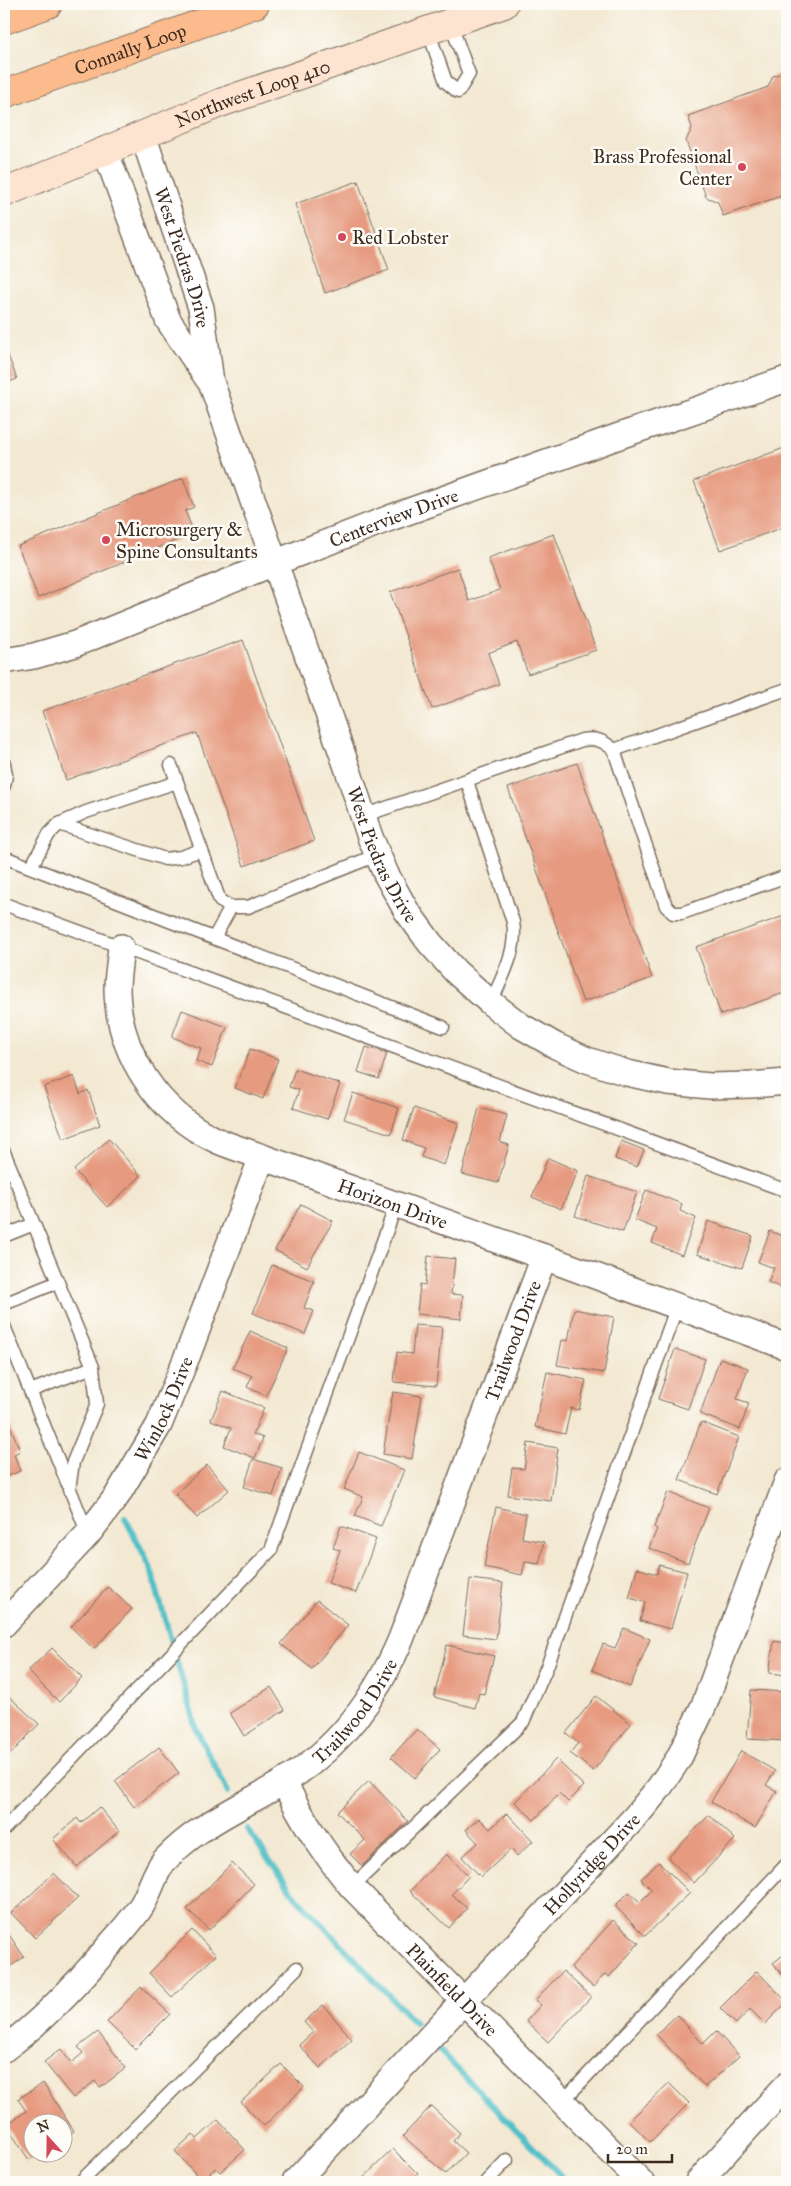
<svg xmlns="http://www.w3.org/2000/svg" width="791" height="2186" font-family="'IM FELL Great Primer',serif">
<rect width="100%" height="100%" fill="#fdfcf7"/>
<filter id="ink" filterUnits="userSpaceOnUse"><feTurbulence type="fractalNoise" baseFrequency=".02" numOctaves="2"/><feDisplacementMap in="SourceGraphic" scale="10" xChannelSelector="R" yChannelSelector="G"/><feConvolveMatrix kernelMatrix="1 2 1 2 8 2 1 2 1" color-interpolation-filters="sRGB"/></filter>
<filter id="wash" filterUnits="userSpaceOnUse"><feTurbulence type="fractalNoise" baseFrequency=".0096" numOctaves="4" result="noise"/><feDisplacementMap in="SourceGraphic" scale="20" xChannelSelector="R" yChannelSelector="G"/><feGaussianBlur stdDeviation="1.12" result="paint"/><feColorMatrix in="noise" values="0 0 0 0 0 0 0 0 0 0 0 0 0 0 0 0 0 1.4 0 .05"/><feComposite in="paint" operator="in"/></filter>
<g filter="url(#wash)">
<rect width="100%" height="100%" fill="#f3e8d1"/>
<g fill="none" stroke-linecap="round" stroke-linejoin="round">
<path stroke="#52c0c8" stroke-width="6" d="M125 1518 150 1566 196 1729 228 1792
M247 1829 296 1897 415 2023
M438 2049 567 2182"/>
</g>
<g id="blocks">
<path fill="#e69a7f" d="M787 71V194L723 216 718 202 706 197 686 141 692 128 688 116 768 87 773 76Z
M358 181 389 270 325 293 295 204Z
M4 345 17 379 4 384Z
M787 447V526L720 550 694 481Z
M183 478 194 507 185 511 194 533 38 598 18 546Z
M554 534 596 650 528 674 517 642 488 653 499 684 432 709 390 592 458 568 469 601 500 590 488 558Z
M243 640 314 841 244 866 197 733 66 780 42 711Z
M577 763 652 978 583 1002 508 788Z
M787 915V992L721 1015 696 947Z
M182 1010 227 1027 212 1067 196 1061 201 1048 172 1037Z
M366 1047 387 1053 379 1079 358 1072Z
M250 1049 278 1059 263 1099 235 1088Z
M295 1069 340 1084 327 1119 293 1108 299 1090 289 1087Z
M74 1076 80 1094 88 1090 100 1125 63 1139 44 1087Z
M353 1093 399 1108 391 1134 344 1119Z
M414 1108 459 1123 444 1165 421 1157 424 1148 403 1140Z
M479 1108 507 1115 500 1142 509 1145 498 1183 462 1174Z
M109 1139 141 1176 107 1207 74 1170Z
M621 1141 644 1150 637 1167 615 1159Z
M548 1158 578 1171 561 1209 532 1197Z
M588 1176 637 1192 623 1232 575 1216Z
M646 1190 682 1204 680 1211 696 1218 682 1255 652 1243 657 1229 635 1220Z
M301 1204 333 1221 307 1267 275 1250Z
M708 1221 753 1236 742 1268 697 1254Z
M770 1231 787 1238V1290L768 1282 774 1268 758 1262Z
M428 1256 455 1259 451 1294 463 1295 461 1319 417 1314 420 1284 425 1285Z
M272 1265 314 1281 304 1308 314 1311 305 1334 253 1313Z
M574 1309 614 1317 604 1373 557 1365 562 1340 568 1341Z
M415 1325 442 1327 436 1386 394 1382 397 1352 412 1354Z
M250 1331 288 1348 266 1396 247 1387 252 1376 233 1368Z
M675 1349 705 1359 688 1409 658 1399Z
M720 1358 748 1368 737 1399 749 1403 740 1429 700 1414Z
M547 1372 586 1380 579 1410 571 1408 565 1434 535 1427Z
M223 1391 264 1408 253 1434 263 1438 255 1458 224 1446 231 1428 211 1420Z
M393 1392 422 1396 412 1459 383 1454Z
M4 1409 20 1451 14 1454 20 1471 4 1478Z
M701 1422 739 1437 717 1494 679 1480Z
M528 1443 558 1448 551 1501 508 1495 512 1468 524 1469Z
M359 1452 404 1470 381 1526 355 1516 363 1497 344 1489Z
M253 1459 282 1468 273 1496 244 1487Z
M207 1465 229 1490 197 1518 175 1494Z
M668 1492 709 1508 688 1563 649 1548 657 1529 654 1527Z
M496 1507 526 1514 522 1538 544 1542 539 1564 525 1562 522 1575 484 1567Z
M341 1526 376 1539 356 1593 328 1583 340 1550 333 1548Z
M659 1565 687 1572 671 1629 640 1621 645 1602 629 1598 637 1568 657 1574Z
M470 1579 503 1583 496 1639 463 1635Z
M108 1587 132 1609 94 1649 71 1627Z
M317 1600 348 1625 312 1669 281 1644Z
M624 1628 650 1639 630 1687 592 1670 603 1644 615 1648Z
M774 1641 787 1643V1675L769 1673Z
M447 1645 494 1656 484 1694 479 1693 475 1708 434 1697Z
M52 1648 82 1678 59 1702 28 1671Z
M271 1687 285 1710 244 1736 230 1713Z
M751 1690 787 1692V1741L747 1739Z
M5 1693 39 1724 4 1761V1694Z
M596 1696 631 1724 593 1771 570 1753 578 1743 566 1733Z
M417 1729 440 1749 415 1778 391 1757Z
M159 1747 179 1773 134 1807 115 1781Z
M741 1751 775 1771 766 1785 777 1791 755 1828 711 1802Z
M556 1759 584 1786 568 1802 559 1793 534 1820 515 1802Z
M369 1781 408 1821 362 1866 350 1854 365 1840 337 1812Z
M99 1807 119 1831 77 1867 53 1839 77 1818 81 1823Z
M507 1813 533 1841 517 1856 511 1849 481 1877 462 1857 478 1843 466 1830 479 1818 490 1829Z
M709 1815 735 1839 694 1883 668 1858Z
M446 1854 469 1876 452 1894 467 1908 449 1928 410 1891Z
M659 1862 690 1893 645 1936 615 1906 629 1892 640 1902 652 1890 641 1879Z
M232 1863 254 1884 209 1930 187 1909Z
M54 1873 78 1898 35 1938 11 1913Z
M613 1920 639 1943 609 1977 605 1974 593 1987 571 1967Z
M6 1930 24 1957 4 1971V1932Z
M192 1930 216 1955 172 1997 149 1973Z
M787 1952V1981L773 1963Z
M563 1971 591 1997 548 2042 526 2021 541 2005 535 2000Z
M757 1971 787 2002 765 2024 750 2009 736 2024 720 2008Z
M141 1987 170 2014 135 2049 107 2022Z
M323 2005 352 2039 320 2068 299 2045 313 2032 304 2022Z
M677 2015 703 2044 716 2031 739 2056 705 2087 656 2034Z
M98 2032 126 2068 100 2088 95 2081 73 2098 44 2062 61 2049 71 2063 83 2053 78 2047Z
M281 2064 304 2087 264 2126 241 2102Z
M43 2083 74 2131 62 2138V2124H32V2154H39L29 2160 6 2125 26 2111 18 2099Z
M669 2083 689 2103 650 2142 629 2121Z
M431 2106 460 2133 453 2141 466 2153 446 2174 403 2136Z
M218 2120 245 2150 220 2172 216 2168 201 2180 175 2151 193 2134 197 2139Z
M393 2149 418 2174 410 2182H359Z"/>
</g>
</g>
<g filter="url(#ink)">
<use href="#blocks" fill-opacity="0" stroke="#7b6c5d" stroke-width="1"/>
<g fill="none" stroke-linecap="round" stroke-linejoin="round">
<g stroke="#7b6c5d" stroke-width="15">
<path id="service" d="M428 30 446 82 458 92 469 74 450 22
M614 750 666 906 673 913H682L787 876
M4 763 6 775 4 786
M171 765 220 901 231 907H248L377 855
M467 781 513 922C518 950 502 977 491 1003
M363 816 582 740C596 738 603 740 614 750L787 689
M59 824 165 859 181 857 201 850
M4 857 443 1027
M31 867 49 834 59 824 86 812 177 782
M4 904 787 1191
M214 938 231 907
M4 1152 93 1367 97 1404 73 1462 69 1490
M4 1236 34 1224
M4 1304 58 1282
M4 1326 88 1534
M30 1391 93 1367
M4 1829 271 1550 396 1205
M352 1887 523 1722 548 1664 677 1306
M563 2101 787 1864
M80 2182 297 1968
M486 2182 507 2160"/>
</g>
<g stroke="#7b6c5d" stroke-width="28">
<g id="minor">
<path id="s1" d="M143 135 201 308 211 382 348 770 370 837 386 874 406 910 430 943 456 972 491 1003 521 1026 556 1046 587 1060 627 1073 668 1082 710 1086 751 1085 787 1082"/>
<path d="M105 150 168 320 208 379"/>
<path id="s2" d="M4 661 34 656 75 644 274 563 390 518 622 435 787 379"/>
<path id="s3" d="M121 947C120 960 117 975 117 989 118 1053 158 1113 216 1140 231 1147 247 1151 262 1157L544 1257 787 1347"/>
<path id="s4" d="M4 1624 88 1534 117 1496 159 1425 188 1354 262 1157"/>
<path id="s5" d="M284 1782C304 1823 323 1852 352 1887L641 2182"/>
<path id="s6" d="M4 2049C43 2021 78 1983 109 1946 120 1933 133 1920 142 1905 150 1892 154 1873 164 1861 197 1825 242 1807 283 1782 339 1749 376 1698 401 1639L544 1257"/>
<path id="s7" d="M295 2182 636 1816 659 1788 679 1758 704 1705 787 1481"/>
<path d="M698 2182 787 2085"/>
</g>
</g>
<g stroke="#7b6c5d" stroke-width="30">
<g id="secondary">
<path id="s8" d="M4 193 220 103 504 4"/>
</g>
</g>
<g stroke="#7b6c5d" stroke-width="30">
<g id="motorway">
<path d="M4 20 48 4"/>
<path id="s9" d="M4 94 255 4"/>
</g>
</g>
<use href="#service" stroke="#fff" stroke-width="12"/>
<use href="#minor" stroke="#fff" stroke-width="25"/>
<use href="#secondary" stroke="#fde4d1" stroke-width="28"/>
<use href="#motorway" stroke="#fbbb8c" stroke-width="28"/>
</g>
</g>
<g fill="#d1495b" stroke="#fdfcf7" stroke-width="2">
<circle cx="742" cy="167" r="5"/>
<circle cx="342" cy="237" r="5"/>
<circle cx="106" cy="540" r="5"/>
</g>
<g text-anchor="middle" stroke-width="5" stroke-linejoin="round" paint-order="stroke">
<g font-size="19" fill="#3b2a1e" stroke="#fdfcf7">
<text dy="7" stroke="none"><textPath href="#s9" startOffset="134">Connally Loop</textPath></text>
<text dy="7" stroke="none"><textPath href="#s8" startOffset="268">Northwest Loop 410</textPath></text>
<text dy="7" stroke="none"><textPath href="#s1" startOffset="129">West Piedras Drive</textPath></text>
<text dy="7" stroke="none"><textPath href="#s2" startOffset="416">Centerview Drive</textPath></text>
<text dy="7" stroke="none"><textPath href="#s1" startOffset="760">West Piedras Drive</textPath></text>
<text dy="7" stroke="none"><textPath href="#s3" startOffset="420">Horizon Drive</textPath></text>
<text dy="7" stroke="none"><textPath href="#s6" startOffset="900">Trailwood Drive</textPath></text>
<text dy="7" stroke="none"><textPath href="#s4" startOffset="270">Winlock Drive</textPath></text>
<text dy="7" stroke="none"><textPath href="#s6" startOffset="495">Trailwood Drive</textPath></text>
<text dy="7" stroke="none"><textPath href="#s7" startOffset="435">Hollyridge Drive</textPath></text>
<text dy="7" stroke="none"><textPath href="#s5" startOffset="269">Plainfield Drive</textPath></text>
</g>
<g font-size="19" fill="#3b2a1e" stroke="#fdfcf7" text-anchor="start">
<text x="732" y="163" text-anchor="end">Brass Professional<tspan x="732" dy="22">Center</tspan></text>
<text x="352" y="244">Red Lobster</text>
<text x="116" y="536">Microsurgery &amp;<tspan x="116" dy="22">Spine Consultants</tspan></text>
</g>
</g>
<rect width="791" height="2186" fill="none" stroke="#fdfcf7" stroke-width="20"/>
<g transform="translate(48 2138) rotate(339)"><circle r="24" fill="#fdfcf7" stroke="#afa8a0"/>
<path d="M0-4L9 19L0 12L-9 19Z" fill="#d1495b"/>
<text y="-8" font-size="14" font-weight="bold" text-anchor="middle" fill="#3b2a1e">N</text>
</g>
<path d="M608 2154v8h64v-8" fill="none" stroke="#3b2a1e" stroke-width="2.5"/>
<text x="616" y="2154" font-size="15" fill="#3b2a1e" stroke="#fdfcf7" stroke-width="4" paint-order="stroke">20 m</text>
</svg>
